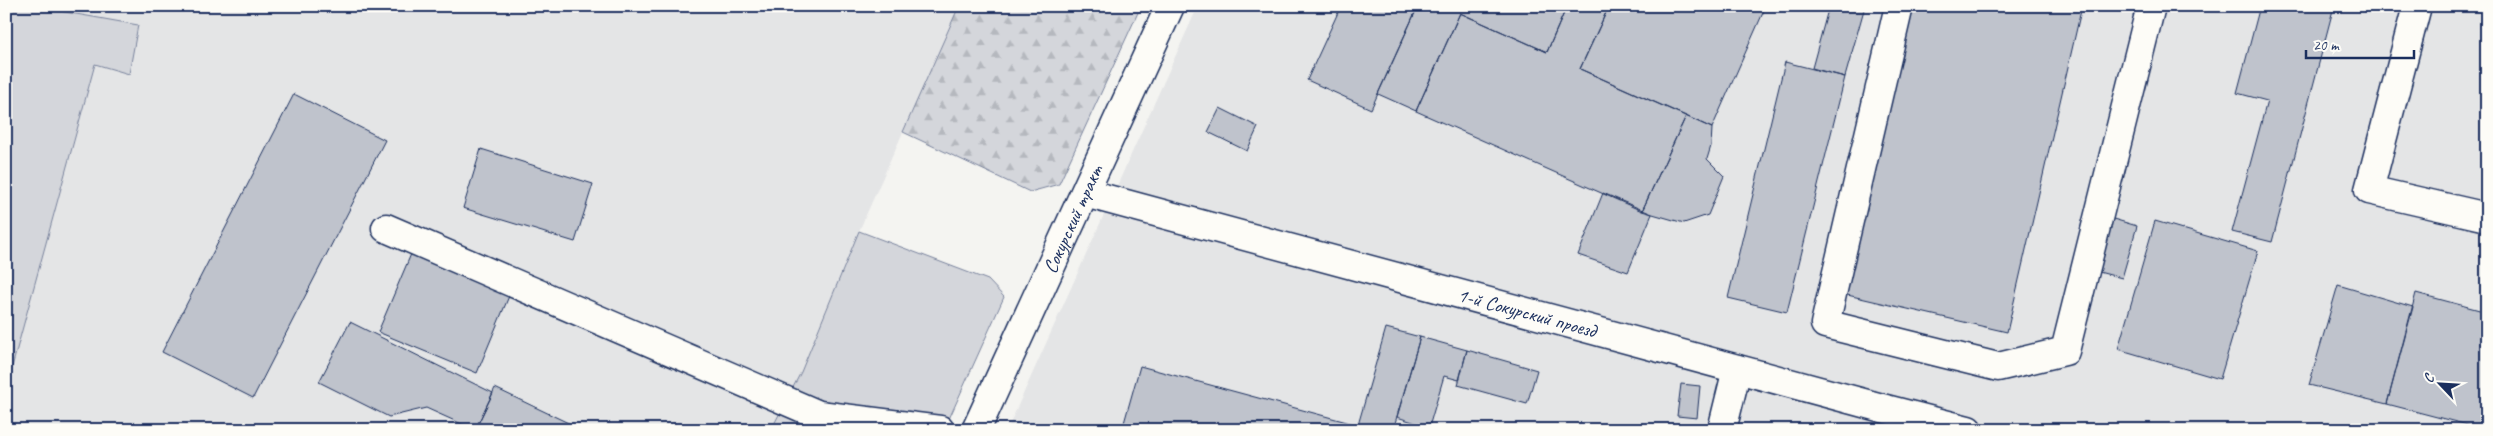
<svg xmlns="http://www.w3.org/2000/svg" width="2493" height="436" font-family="Caveat,sans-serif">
<defs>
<pattern id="forest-firs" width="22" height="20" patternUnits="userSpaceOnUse" patternTransform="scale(1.25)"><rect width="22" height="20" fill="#d4d6db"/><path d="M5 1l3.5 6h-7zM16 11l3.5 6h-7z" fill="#b5b8be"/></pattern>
</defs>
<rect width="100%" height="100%" fill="#f4f4f1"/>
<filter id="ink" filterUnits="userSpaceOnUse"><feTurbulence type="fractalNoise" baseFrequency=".02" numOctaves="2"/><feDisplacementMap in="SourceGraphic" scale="10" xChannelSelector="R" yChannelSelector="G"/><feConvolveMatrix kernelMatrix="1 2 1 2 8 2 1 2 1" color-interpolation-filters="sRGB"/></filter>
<g filter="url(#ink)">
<path fill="#e4e5e6" d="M31 6H959L859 231 801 372 771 430H6V389L95 64 138 26Z
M1198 6H2487V430H1007Z"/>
<path fill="#d4d6db" stroke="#78829c" d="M6 6H31L138 25 129 74 95 64 6 389Z
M859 231 988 280 1004 297 944 430H771L801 372Z"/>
<path fill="url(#forest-firs)" stroke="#78829c" d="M959 6H1141L1059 184 1030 192 903 132Z"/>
<path fill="#bfc3cc" stroke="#1b2f5e" d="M1341 6H1418L1371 109 1307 80Z
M1418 6H1567L1547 52 1460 13 1416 111 1378 94Z
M1567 6H1609L1580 69 1686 116 1642 211 1416 111 1460 13 1547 52Z
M1609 6H1766L1712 128 1580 69Z
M1829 6H1865L1845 77 1812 68Z
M1909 6H2082L2007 332 1843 294Z
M2260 6H2334L2272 242 2232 232 2267 101 2237 93Z
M1785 62 1845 77 1787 312 1728 298Z
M294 94 385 140 253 398 162 352Z
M1220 108 1258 127 1247 151 1208 132Z
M1686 116 1712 128 1711 146 1707 159 1724 176 1708 215 1684 223 1642 211Z
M481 149 593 184 575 242 463 208Z
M1603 193 1652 214 1628 272 1578 255Z
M2110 218 2137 226 2122 278 2095 271Z
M2155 221 2258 251 2220 379 2118 349Z
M411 254 509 296 477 373 378 332Z
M2338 285 2413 307 2387 404 2309 385Z
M2416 293 2487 312V430L2387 404Z
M350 322 493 393 475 430 426 408 389 417 319 382Z
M1386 328 1420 337 1393 430H1374L1358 425Z
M1420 337 1467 350 1459 380 1444 376 1429 427 1397 417Z
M1467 350 1537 370 1527 404 1458 385Z
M1140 366 1358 425 1374 430H1122Z
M1681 384 1700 386 1697 418 1677 416Z
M495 388 583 430H475Z"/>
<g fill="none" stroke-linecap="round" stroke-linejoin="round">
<g stroke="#1b2f5e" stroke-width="31">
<g id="minor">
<path d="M1899 6 1825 324 1998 367 2065 351 2151 6"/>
<path d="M2417 6 2369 190 2487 217"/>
<path id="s1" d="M1085 193 1882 408 1968 430"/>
<path d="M386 228 819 415 940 430"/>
<path id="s2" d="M976 430 1170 6"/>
<path d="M1722 430 1737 369"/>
</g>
</g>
<use href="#minor" stroke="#fdfcf7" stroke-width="28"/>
</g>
</g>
<g text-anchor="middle" stroke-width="5" stroke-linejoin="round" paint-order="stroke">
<g font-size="20" fill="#1b2f5e" stroke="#fdfcf7">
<text dy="7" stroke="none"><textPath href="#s2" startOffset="232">Сокурский тракт</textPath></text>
<text dy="7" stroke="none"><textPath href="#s1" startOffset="458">1-й Сокурский проезд</textPath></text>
</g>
</g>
<rect width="2493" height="436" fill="none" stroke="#fdfcf7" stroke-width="25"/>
<rect x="12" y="12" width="2468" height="411" fill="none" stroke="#1b2f5e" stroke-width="2" filter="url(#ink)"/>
<g transform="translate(2440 384) rotate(295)" stroke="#fdfcf7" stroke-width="4" paint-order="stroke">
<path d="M0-4L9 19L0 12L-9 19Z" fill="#1b2f5e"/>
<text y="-8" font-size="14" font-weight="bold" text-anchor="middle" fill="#1b2f5e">С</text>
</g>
<path d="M2306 50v8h108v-8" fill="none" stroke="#1b2f5e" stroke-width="2.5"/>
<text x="2313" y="50" font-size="15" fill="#1b2f5e" stroke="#fdfcf7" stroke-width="4" paint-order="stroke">20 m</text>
</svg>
